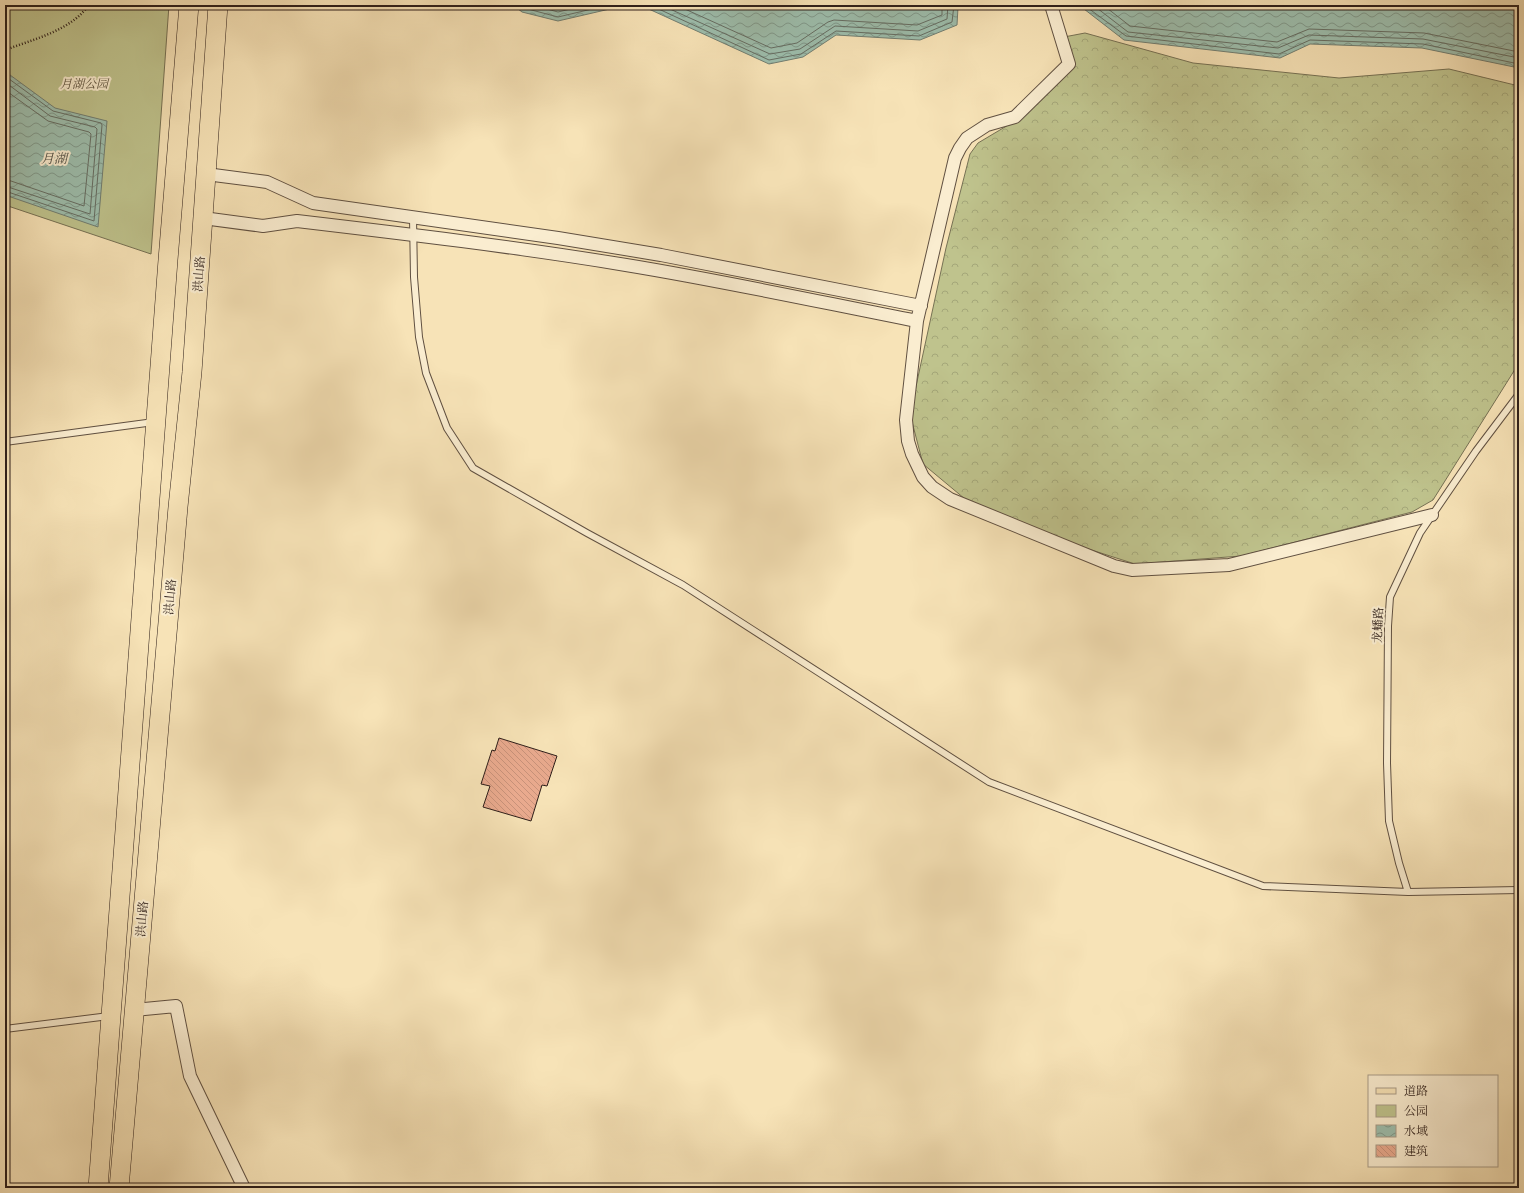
<svg xmlns="http://www.w3.org/2000/svg" width="1524" height="1193" font-family="'IM FELL English','Noto Serif SC',serif">
<defs>
<pattern id="forest-crowns" width="20" height="18" patternUnits="userSpaceOnUse"><rect width="20" height="18" fill="#bfc38d"/><path d="M2 6a3 3 0 1 1 6 0M12 15a3 3 0 1 1 6 0" fill="none" stroke="#a4a779"/></pattern>
<pattern id="water-waves" width="16" height="10" patternUnits="userSpaceOnUse"><rect width="16" height="10" fill="#9dbead"/><path d="M0 5q4-4 8 0t8 0" fill="none" stroke="#809a8c"/></pattern>
<pattern id="building-back-hatch" width="6" height="6" patternUnits="userSpaceOnUse"><rect width="6" height="6" fill="#e9aa8e"/><path d="M-1 5l2 2M0 0l6 6M5-1l2 2" fill="none" stroke="#c8927a"/></pattern>
</defs>
<rect width="100%" height="100%" fill="#f7e3b7"/>
<filter id="stains"><feTurbulence type="fractalNoise" baseFrequency=".005" numOctaves="4"/><feColorMatrix values="0 0 0 0 .2 0 0 0 0 .09 0 0 0 0 .02 0 0 0 .5 -.17"/></filter>
<radialGradient id="worn" r=".72"><stop offset=".6" stop-color="#630" stop-opacity="0"/><stop offset="1" stop-color="#630" stop-opacity=".3"/></radialGradient>
<path fill="#bfc38d" stroke="#767154" d="M5 5H169L151 254 5 205Z"/>
<path fill="url(#forest-crowns)" stroke="#767154" d="M1085 33 1193 63 1339 78 1449 69 1519 86V363L1433 500 1412 512 1241 556 1135 564 1079 546 965 499 923 464 910 414 946 248 970 154 978 143 1015 121 1072 64 1064 37Z"/>
<path fill="url(#water-waves)" stroke="#717e72" d="M513 5H627L558 21 522 12Z
M640 5H932L958 7 957 25 920 40 836 35 803 57 769 64Z
M1083 5H1519V68L1422 48 1310 44 1280 58 1124 40 1084 9Z
M5 69 6 72 55 108 107 121 98 227 5 195Z"/>
<g fill="none" stroke-linecap="round" stroke-linejoin="round">
<path stroke="#666e64" stroke-width="1" d="M520 5 524 8 558 17 609 5
M532 5 558 12 587 5
M650 5 769 60 801 54 836 31 919 36 952 22 954 5
M661 5 770 54 800 49 835 26 918 31 947 19 948 5
M676 5 771 48 797 43 828 22 834 20 917 25 942 15V5
M1087 5 1088 8 1126 36 1279 54 1310 40 1423 44 1519 64
M1093 5 1128 32 1278 48 1309 35 1423 39 1519 58
M1103 5 1130 26 1277 42 1309 29 1424 33 1519 52
M5 76 53 111 101 123 102 125 94 221 5 191
M5 82 50 116 95 127 97 129 90 214 5 186
M5 90 48 121 89 132 91 134 84 206 11 181 5 180"/>
</g>
<path fill="url(#building-back-hatch)" stroke="#2e1f1a" d="M499 738 557 756 547 786 542 785 531 821 483 807 490 786 481 784 492 750 495 751Z"/>
<g fill="none" stroke-linecap="round" stroke-linejoin="round">
<g stroke="#605041" stroke-width="8">
<path id="service" d="M413 217 414 277 419 337 426 373 447 428 473 468 587 533 683 585 989 782 1263 886 1408 892 1519 890
M5 442 154 422
M1408 892 1399 863 1389 821 1387 763 1388 626 1390 597 1420 533 1476 451 1519 394
M5 1029 109 1016"/>
</g>
<g stroke="#605041" stroke-width="14">
<path id="minor" d="M1051 5 1069 64 1015 117 987 125 967 138 960 148 955 158 917 321 906 420 908 441 912 454 923 477 932 487 950 499 1114 566 1132 570 1229 565 1432 515
M206 174 267 182 313 203 558 238 661 255 921 306
M203 218 263 226 297 221C407 234 517 247 626 265 724 281 820 302 917 321
M134 1010 176 1006 190 1076 244 1188"/>
</g>
<g stroke="#2e1f1a" stroke-width="20">
<path id="primary" d="M98 1188 168 260 189 5
M119 1188 178 507 192 372 218 5"/>
</g>
<path stroke="#2e1f1a" stroke-width="2.5" stroke-dasharray="1 2" stroke-linecap="butt" d="M5 50C34 39 70 31 89 5"/>
<use href="#service" stroke="#faedd0" stroke-width="6"/>
<use href="#minor" stroke="#faedd0" stroke-width="12"/>
<use href="#primary" stroke="#f7e3b7" stroke-width="19"/>
</g>
<g text-anchor="middle" stroke-width="4" stroke-linejoin="round" paint-order="stroke">
<g font-size="12" font-style="italic" fill="#5a503c" stroke="#faedd0">
<text x="84" y="88">月湖公园</text>
</g>
<g font-size="12" fill="#2e1f1a" stroke="#faedd0">
<text transform="translate(199 274) rotate(-86)" y="4">洪山路</text>
<text transform="translate(170 597) rotate(-85)" y="4">洪山路</text>
<text transform="translate(1378 625) rotate(-88)" y="4">龙蟠路</text>
<text transform="translate(142 919) rotate(-85)" y="4">洪山路</text>
</g>
<g font-size="13" font-style="italic" fill="#4f4f46" stroke="#faedd0">
<text x="54" y="163">月湖</text>
</g>
</g>
<rect width="1524" height="1193" fill="none" stroke="#f7e3b7" stroke-width="20"/>
<rect x="6" y="6" width="1512" height="1181" fill="none" stroke="#2e1f1a" stroke-width="2"/>
<rect x="10" y="10" width="1504" height="1173" fill="none" stroke="#2e1f1a"/>
<rect x="1368" y="1075" width="130" height="92" fill="#faedd0" stroke="#a89b87"/>
<rect x="1376" y="1088" width="20" height="6" fill="#f7e3b7" stroke="#a89b87"/>
<text x="1404" y="1095" font-size="12" fill="#2e1f1a">道路</text>
<rect x="1376" y="1105" width="20" height="12" fill="#bfc38d" stroke="#a89b87"/>
<text x="1404" y="1115" font-size="12" fill="#2e1f1a">公园</text>
<rect x="1376" y="1125" width="20" height="12" fill="url(#water-waves)" stroke="#a89b87"/>
<text x="1404" y="1135" font-size="12" fill="#2e1f1a">水域</text>
<rect x="1376" y="1145" width="20" height="12" fill="url(#building-back-hatch)" stroke="#a89b87"/>
<text x="1404" y="1155" font-size="12" fill="#2e1f1a">建筑</text>
<rect width="100%" height="100%" filter="url(#stains)"/>
<rect width="100%" height="100%" fill="url(#worn)"/>
</svg>
